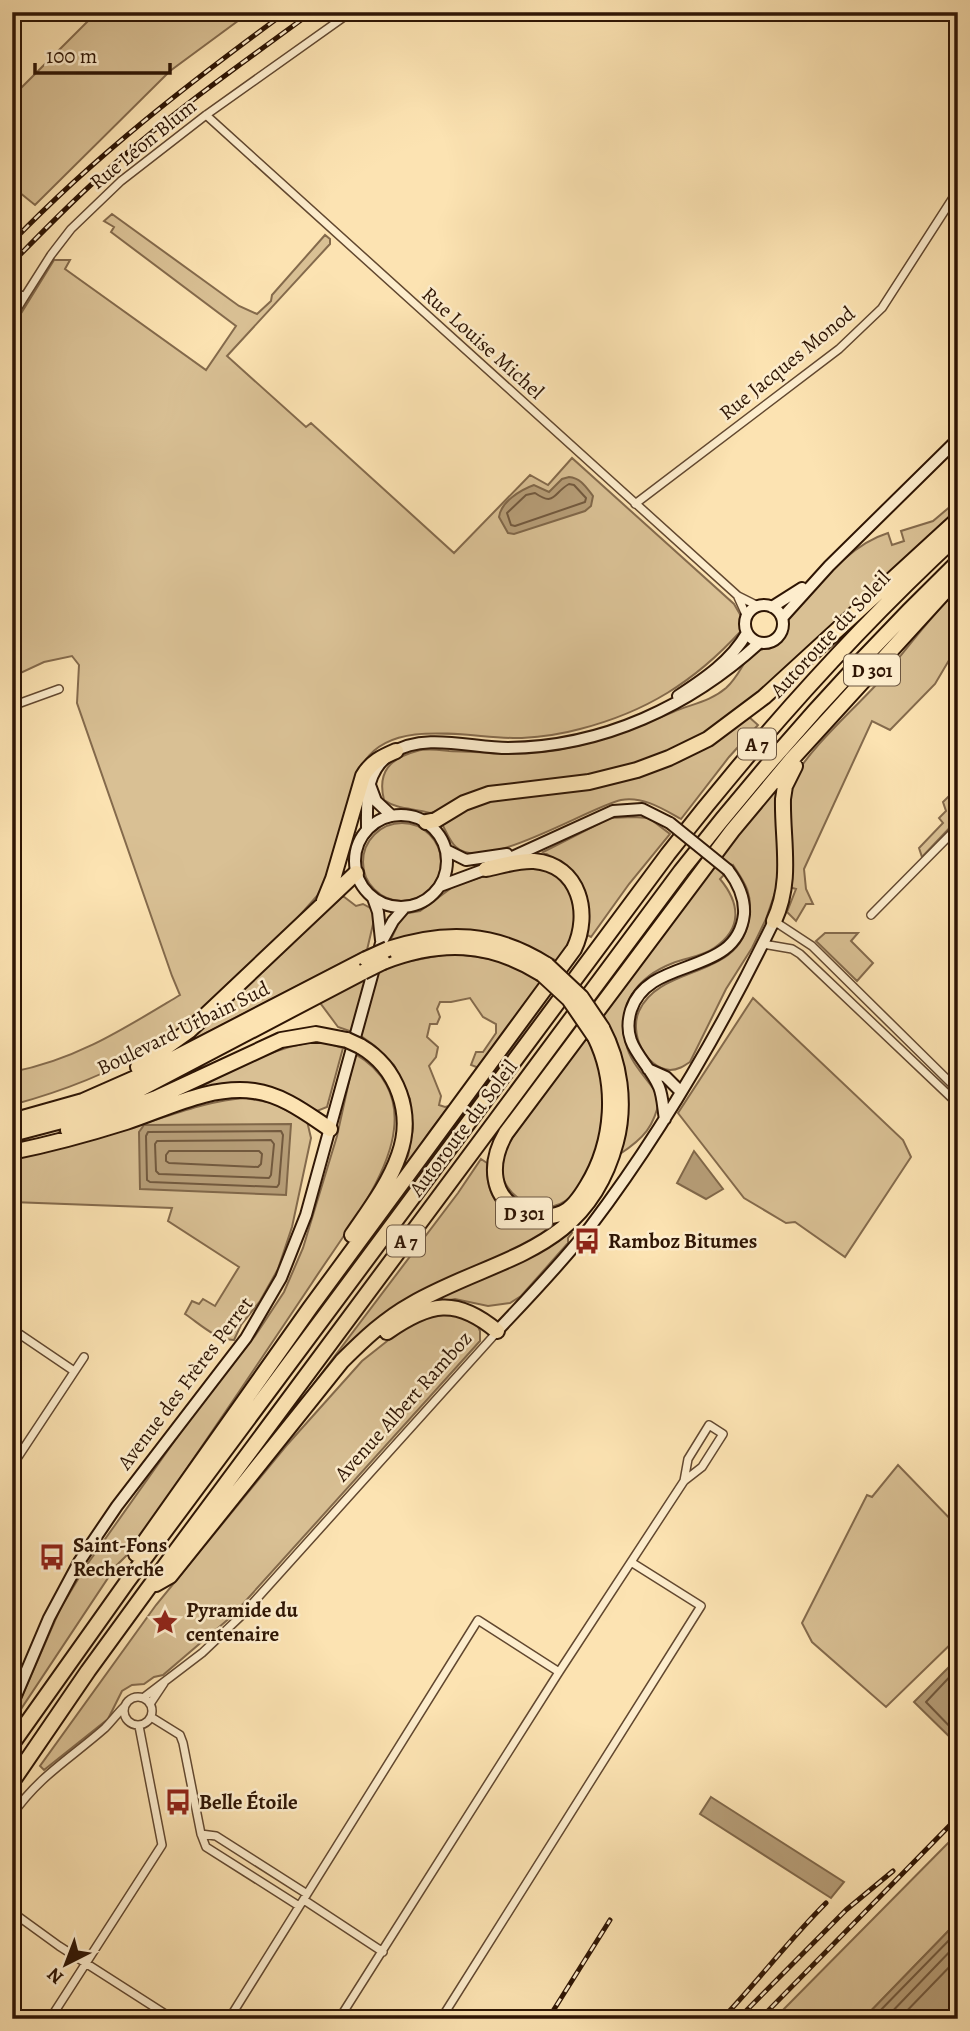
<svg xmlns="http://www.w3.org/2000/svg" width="970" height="2031" font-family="Alegreya,serif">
<rect width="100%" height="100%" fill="#fce3b2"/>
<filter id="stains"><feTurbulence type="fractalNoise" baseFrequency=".00286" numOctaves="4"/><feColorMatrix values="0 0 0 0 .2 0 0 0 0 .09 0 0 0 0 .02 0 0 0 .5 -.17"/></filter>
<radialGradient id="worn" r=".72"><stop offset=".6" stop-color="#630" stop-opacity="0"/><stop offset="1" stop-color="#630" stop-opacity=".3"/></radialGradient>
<path fill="#d9c094" stroke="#846a4c" stroke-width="2" d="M97 12H250L170 71 35 205 19 192 12 198V97Z
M112 214 239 306 257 314 271 301 272 295 325 235 330 239V244L227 356 306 427 311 423 454 553 530 475 548 485 572 458 734 604 741 616V631C694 682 646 712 580 729 562 734 540 737 522 738 477 740 395 716 365 761 357 772 354 788 350 801 342 828 334 855 325 882L317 896C274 945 206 1015 151 1048 108 1074 60 1092 12 1105V1072C76 1060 125 1028 180 995L172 976 77 703 79 665 72 656 44 662 12 677V328L54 260H70L65 269 206 370 236 326 111 232 114 227 104 221Z
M958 500V511L741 708 696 739 641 763 430 813C414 808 398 810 384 800 377 772 390 758 417 751 427 748 439 750 449 751 474 752 499 754 524 753 577 752 625 732 673 712 692 704 711 701 726 688 738 677 742 665 751 653 767 647 783 647 787 628 788 621 788 618 793 612 820 584 849 545 888 533L892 545 904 541 901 531 933 521Z
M958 590V645L935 684 890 730 872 721 804 869 806 889 813 904H806L796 921 787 912 796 889 778 884 766 919 752 948 726 989 690 1062C684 1066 678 1070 670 1070 645 1068 629 1033 639 1011 661 963 739 981 749 919 753 895 746 884 733 865L720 879C740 903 743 929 714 948 703 956 686 958 673 963 637 977 617 1004 626 1043 630 1064 649 1080 660 1098 654 1127 644 1138 620 1154L627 1118 614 1037 603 1014 711 866 775 788 790 783C813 745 846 717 876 685 904 654 927 619 958 590Z
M749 717 758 725 729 757 681 819C663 809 643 796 621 800 589 807 483 874 456 847 450 842 446 831 442 824L468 807 499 797 619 780Z
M957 788 958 819 922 857 919 848 943 823 939 818 946 811 943 802Z
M633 817 649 818 670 834 629 884 591 937 585 934C595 891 581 873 543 852L610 818Z
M363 862a39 39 0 1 1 78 0a39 39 0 1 1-78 0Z
M539 866 567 882 577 907 571 943 559 962C497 931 457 920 390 941L403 914 420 911 454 886 497 872Z
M343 896 356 906 363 904 372 909 374 920 367 950 181 1046V1042Z
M825 933H858L851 941 873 963 857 981 816 941Z
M447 954C485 956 511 960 542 984L479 1068 471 1065 476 1052H483L496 1033V1024L483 1017 470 998 451 1002H440L437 1009 440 1017 437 1024H430L427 1037 438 1047 436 1057 429 1066 441 1096 439 1105 445 1107 449 1106 430 1131 391 1188 389 1187 408 1156 413 1128 410 1099 394 1065 375 1046 358 1034 338 1027 318 1000 390 965Z
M753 998 903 1140 911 1157 845 1257 795 1222 786 1223 744 1198 678 1113Z
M586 1035C595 1054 603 1074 604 1095 605 1126 591 1190 560 1204 532 1217 494 1189 502 1158 507 1142 521 1126 530 1113 549 1087 567 1061 586 1035Z
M320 1041 343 1048 327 1107 317 1111 283 1093 181 1097C227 1074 268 1047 320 1041Z
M355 1054C383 1070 398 1096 394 1129 389 1179 339 1241 312 1283 252 1373 191 1463 130 1552L116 1566 19 1712 16 1710 60 1609 86 1566 195 1412 255 1336 284 1292 303 1248 337 1136Z
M245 1098 273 1103 307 1121 311 1138 292 1227 278 1269 260 1301 241 1325 234 1340C216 1340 200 1324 185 1314L192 1301 199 1304 203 1299 215 1306 239 1267 168 1221 172 1208 12 1202V1157C52 1149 91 1140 129 1128 168 1117 204 1101 245 1098Z
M481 1159 487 1163C485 1210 515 1225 558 1221L572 1233 568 1238V1243L521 1296 510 1303 488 1306 455 1299 433 1303 432 1299 414 1296 300 1402 458 1193Z
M447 1312 476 1322 480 1331V1341L232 1616 163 1675 154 1677 144 1684 132 1685 122 1691 108 1719 44 1770 40 1766 156 1605 286 1446 362 1361 396 1334 424 1317Z
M898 1465 958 1527V1637L886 1707 812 1642 802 1623 867 1495 872 1497Z
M958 1833V1921L863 2019H774Z"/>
<path fill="#b69d77" stroke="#806749" stroke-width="2" d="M569 477C581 478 586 487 593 496L591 506 585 511 514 534 508 533 499 517C501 502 520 490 534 485L549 492 562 479Z
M291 1124 286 1195 140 1189 139 1132 144 1125Z
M694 1151 723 1189 706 1199 677 1183Z
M958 1658V1745L914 1702Z
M711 1797 844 1882 831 1898 700 1814Z
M958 1921V2019H863Z"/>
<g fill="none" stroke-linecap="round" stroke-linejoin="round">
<path stroke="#72593e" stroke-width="2" d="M569 484 574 485 586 498 585 502 515 526 511 525 507 513 526 495 535 493C555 507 553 493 569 484Z
M281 1131 283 1135 279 1184 277 1187 150 1182 147 1180 146 1136 148 1132Z
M271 1140 274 1144 271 1175 269 1178 159 1174 156 1171 155 1144 157 1141Z
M169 1151H259L262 1154 261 1164 258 1167 169 1163 166 1161V1155Z
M958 1668 926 1702 958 1735
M872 2019 958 1931
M885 2019 958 1943
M899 2019 958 1958"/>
<g stroke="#624830" stroke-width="10">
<path id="street" d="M950 12 958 31
M12 21 24 12
M206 115 738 596 758 606
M12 294 25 296 51 255 71 229 121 181 206 115 351 12
M12 317 25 296
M635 504 839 349 882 308 958 190
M738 597 747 617
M12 706 59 689
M871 915 958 827
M774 921 812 946 958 1090
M763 944 792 949 800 954 958 1104
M12 1329 74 1371
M12 1466 84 1357
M124 1711a14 14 0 1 1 28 0a14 14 0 1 1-28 0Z
M143 1698 202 1653 242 1615 497 1332
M150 1704 164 1683
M151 1717 180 1735 183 1743 201 1834 206 1847 299 1906
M12 1815C39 1776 71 1758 105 1728 111 1722 117 1714 124 1707
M201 1834 216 1836 307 1894
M304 1900 383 1952
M12 1916 19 1917 59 1946 173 2019
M50 2019 162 1845 139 1726
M229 2019 478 1620 559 1672
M339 2019 559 1672 684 1481 702 1467 723 1434 709 1425 688 1459 684 1481
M441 2019 701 1606 631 1562"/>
</g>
<g stroke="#2e1504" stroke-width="14">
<path id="secondary" d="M745 624a19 19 0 1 1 38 0a19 19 0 1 1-38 0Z
M772 607 802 588
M782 618 829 566 958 439
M678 696C704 679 731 661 747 633
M370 785 376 801 392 816
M355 861a46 46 0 1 1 92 0a46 46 0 1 1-92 0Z
M367 830C367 801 364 771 392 753 424 732 472 748 508 748 603 747 690 706 759 643
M446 850 466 860 507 854
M440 886 486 869 613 811 642 809 670 823
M373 898 378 912 381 940
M648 1069 666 1077 681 1092
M665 1119C663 1109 663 1097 659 1087 647 1059 620 1046 631 1010 649 955 737 978 744 914 745 897 738 883 728 870
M497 1331C529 1297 561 1264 590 1227 662 1132 722 1028 774 921
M12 1705 49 1618 79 1562 117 1506 246 1338 281 1278 306 1215 381 943 393 921 405 907"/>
</g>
<g stroke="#2e1504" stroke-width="18">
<path id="highway" d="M426 822 436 820 464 803 489 794 589 782 637 770 669 758 708 739 764 697 954 523 958 524
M324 901 333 879 363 776C371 762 382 757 396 751
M774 921C793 880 782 841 783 799L785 786 795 766
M388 949C446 930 495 932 547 965
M383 962C440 940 489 941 542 974
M595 1037C618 1084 614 1142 587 1186 581 1196 573 1209 562 1213 551 1218 536 1218 525 1213 489 1199 489 1162 506 1133L732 831 792 759 958 577
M138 1067 190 1030 356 873
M12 1121 83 1101 142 1075 366 959
M68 1130 156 1098 281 1040 316 1034 347 1040
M12 1134 73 1118 123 1098 363 972
M12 1152C51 1144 88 1134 126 1122 166 1109 210 1085 254 1091 283 1095 306 1113 330 1129
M352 1235C369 1210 389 1184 399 1155 414 1114 398 1068 360 1046
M387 1332C430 1302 456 1297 497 1331
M136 1554 310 1308 574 949C591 914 580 865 534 861 518 860 501 866 486 869
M156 1584 170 1576 342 1361C364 1339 385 1319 412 1304 498 1255 586 1254 616 1142 626 1104 620 1062 602 1028
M12 1744 127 1582 668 854C757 740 852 633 958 535
M12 1782 88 1671 147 1590 681 871C767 761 858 659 958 562"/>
</g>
<use href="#street" stroke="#fdedcd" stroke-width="7"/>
<use href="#secondary" stroke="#fdedcd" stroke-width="10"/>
<use href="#highway" stroke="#fce3b2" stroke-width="14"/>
<g stroke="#2e1504" stroke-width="5">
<path id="rail" d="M12 242C96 155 189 83 286 12
M12 263C44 230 77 196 112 166 175 110 244 62 312 12
M548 2019 610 1920
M722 2019C758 1981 789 1940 826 1903
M738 2019 846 1910 893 1871
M760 2019 958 1817"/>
</g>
<use href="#rail" stroke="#fdedcd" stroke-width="2.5" stroke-dasharray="8" stroke-linecap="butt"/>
<g stroke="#2e1504" stroke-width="14" stroke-linecap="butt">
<path id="secondary-bridge" d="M670 823 728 870"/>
</g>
<g stroke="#2e1504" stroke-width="18" stroke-linecap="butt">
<path id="highway-bridge" d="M366 959 388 949
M547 965 581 997 602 1028
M363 972 383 962
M542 974 569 999 595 1037
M347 1040 360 1046"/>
</g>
<use href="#secondary-bridge" stroke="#fdedcd" stroke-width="10"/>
<use href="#highway-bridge" stroke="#fce3b2" stroke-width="14"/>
</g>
<defs>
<g id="bus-bare" transform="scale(2.1)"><path d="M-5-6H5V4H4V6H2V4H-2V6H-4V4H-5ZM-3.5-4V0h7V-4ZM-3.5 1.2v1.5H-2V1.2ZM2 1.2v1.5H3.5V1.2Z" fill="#8f2418" stroke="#fdedcd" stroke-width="2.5" paint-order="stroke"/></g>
<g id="sight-bare" transform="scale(2.1)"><path d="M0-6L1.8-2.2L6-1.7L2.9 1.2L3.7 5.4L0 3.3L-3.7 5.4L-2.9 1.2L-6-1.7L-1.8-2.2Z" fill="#8f2418" stroke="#fdedcd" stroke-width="2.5" paint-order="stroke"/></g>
</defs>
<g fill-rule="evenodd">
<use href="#bus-bare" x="587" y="1241"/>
<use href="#bus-bare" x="52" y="1557"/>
<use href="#sight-bare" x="165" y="1622"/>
<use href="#bus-bare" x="178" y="1802"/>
</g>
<g text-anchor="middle" stroke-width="5" stroke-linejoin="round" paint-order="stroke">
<g fill="#fdedcd" stroke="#6c5640" stroke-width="2">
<rect x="844" y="654.5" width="56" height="31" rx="5"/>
<rect x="738" y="728.5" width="38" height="31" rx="5"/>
<rect x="496" y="1197.5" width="56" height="31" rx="5"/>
<rect x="387" y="1225.5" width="38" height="31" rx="5"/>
</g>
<g font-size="19" font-weight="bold" fill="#2e1504">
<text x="872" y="677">D 301</text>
<text x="757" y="751">A 7</text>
<text x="524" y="1220">D 301</text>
<text x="406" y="1248">A 7</text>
</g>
<g font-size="21" fill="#2e1504" stroke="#fdedcd">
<text transform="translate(143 144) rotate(-39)" y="7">Rue Léon Blum</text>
<text transform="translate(483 343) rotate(42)" y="7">Rue Louise Michel</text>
<text transform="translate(787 363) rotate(-39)" y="7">Rue Jacques Monod</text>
<text transform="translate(830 634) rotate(-47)" y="7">Autoroute du Soleil</text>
<text transform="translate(183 1028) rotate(-26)" y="7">Boulevard Urbain Sud</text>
<text transform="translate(463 1128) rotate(-53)" y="7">Autoroute du Soleil</text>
<text transform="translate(185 1383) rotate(-53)" y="7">Avenue des Frères Perret</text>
<text transform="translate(403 1406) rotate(-48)" y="7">Avenue Albert Ramboz</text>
</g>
<g font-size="21" font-weight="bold" fill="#2e1504" stroke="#fdedcd" text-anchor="start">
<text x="608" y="1248">Ramboz Bitumes</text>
<text x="73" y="1552">Saint-Fons<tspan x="73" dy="24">Recherche</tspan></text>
<text x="186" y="1617">Pyramide du<tspan x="186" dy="24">centenaire</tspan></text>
<text x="199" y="1809">Belle Étoile</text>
</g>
</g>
<rect width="970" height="2031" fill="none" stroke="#fce3b2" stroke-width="42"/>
<rect x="14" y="14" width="942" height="2003" fill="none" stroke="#2e1504" stroke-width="3.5"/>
<rect x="21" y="21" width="928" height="1989" fill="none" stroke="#2e1504" stroke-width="2"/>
<g transform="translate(66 1964) rotate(222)" stroke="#fdedcd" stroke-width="5" paint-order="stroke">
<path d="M0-5L12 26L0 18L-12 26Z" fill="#2e1504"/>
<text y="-10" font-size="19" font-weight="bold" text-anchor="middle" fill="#2e1504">N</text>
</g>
<path d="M35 63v10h135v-10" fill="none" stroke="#2e1504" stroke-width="3.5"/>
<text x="46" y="63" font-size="21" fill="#2e1504" stroke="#fdedcd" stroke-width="5" paint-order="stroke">100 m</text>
<rect width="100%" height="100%" filter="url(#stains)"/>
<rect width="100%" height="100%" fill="url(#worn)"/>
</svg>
